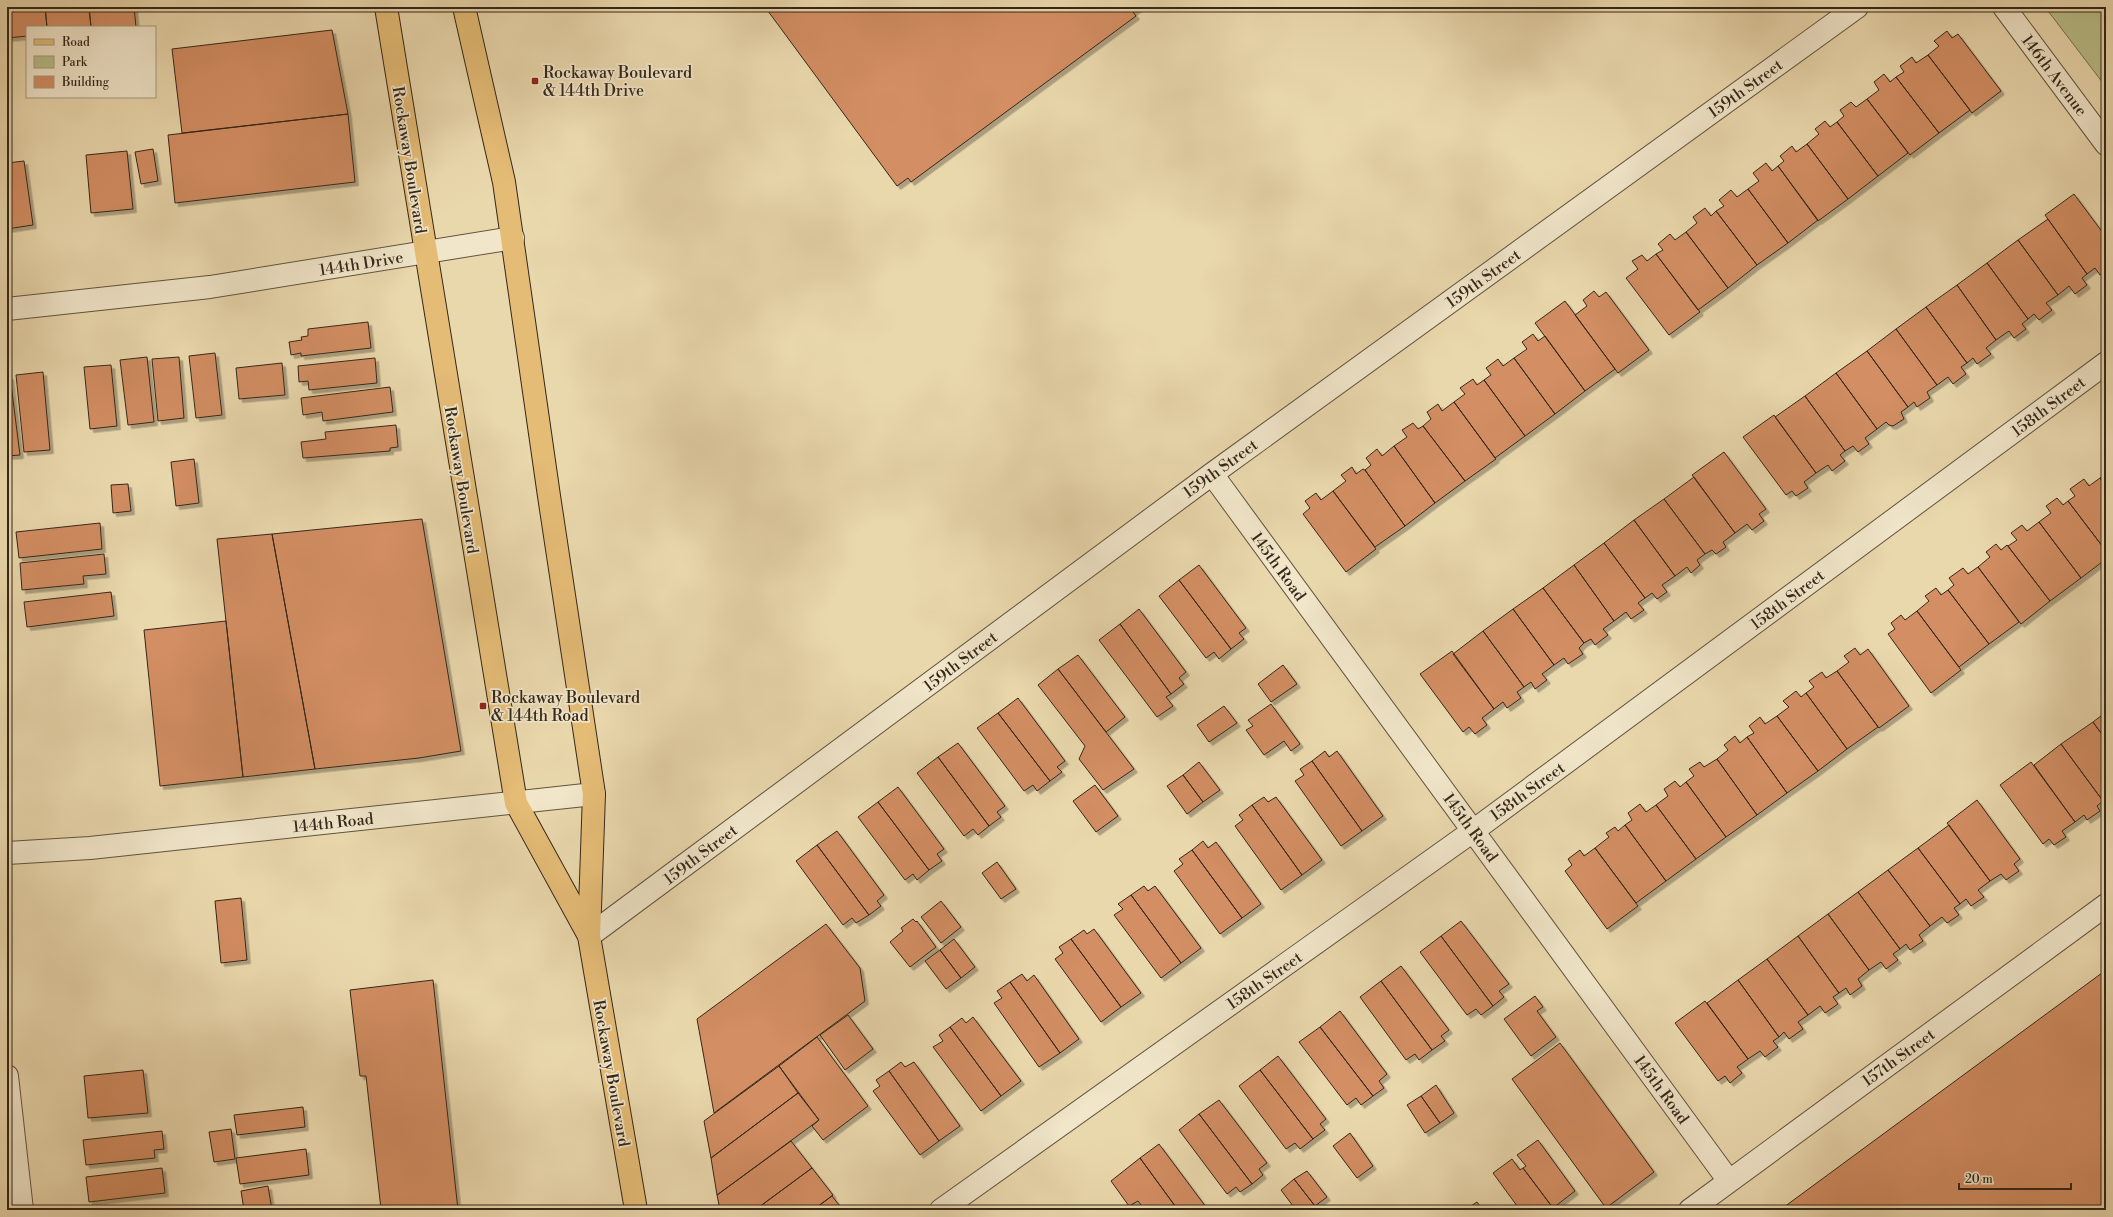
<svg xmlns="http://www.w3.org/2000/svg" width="2113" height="1217" font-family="'Libre Bodoni',serif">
<defs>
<filter id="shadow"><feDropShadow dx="3.5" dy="3.5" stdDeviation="0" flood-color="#0004"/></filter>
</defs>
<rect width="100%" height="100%" fill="#ead8ad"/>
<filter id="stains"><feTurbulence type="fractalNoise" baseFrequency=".005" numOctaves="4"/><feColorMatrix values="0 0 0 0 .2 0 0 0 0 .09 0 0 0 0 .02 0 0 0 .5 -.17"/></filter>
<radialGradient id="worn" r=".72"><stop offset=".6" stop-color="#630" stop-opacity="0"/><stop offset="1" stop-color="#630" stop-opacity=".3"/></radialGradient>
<path fill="#b9be88" stroke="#767250" d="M2045 7H2106V87Z"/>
<path fill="#d38e63" stroke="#342719" filter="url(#shadow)" d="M7 7H45L47 27H27V36L7 38Z
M45 7H89L91 27H47Z
M89 7H134L136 27H91Z
M765 7H1140L1133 12 1136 16 911 182 908 178 897 186Z
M332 30 348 114 182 133 172 49Z
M1947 31 1952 38 1958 34 2001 91 1972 113 1928 55 1939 46 1934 41Z
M1928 55 1970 110 1939 133 1896 77 1904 72 1900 66 1912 57 1916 63Z
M1884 74 1890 82 1896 77 1939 133 1910 155 1867 99 1879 90 1874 82Z
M1867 99 1908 153 1878 176 1837 122 1844 116 1840 110 1851 102 1856 107Z
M348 114 355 182 175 203 168 135Z
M1825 121 1830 127 1837 122 1878 176 1848 199 1807 144 1819 134 1815 129Z
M1807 144 1848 199 1818 221 1778 166 1784 161 1780 156 1792 146 1796 152Z
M153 149 158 181 141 184 135 152Z
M127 151 133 209 91 213 86 155Z
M24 161 33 225 7 229V163Z
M1766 163 1772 171 1778 166 1818 220 1788 243 1748 189 1759 181 1753 173Z
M1748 189 1788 243 1757 265 1716 211 1724 206 1719 200 1731 190 1737 197Z
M2074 194 2106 237V271L2100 275 2095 268 2087 274 2045 215Z
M1705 208 1711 216 1716 211 1757 265 1728 288 1686 232 1697 223 1693 217Z
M2048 219 2087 274 2082 278 2087 285 2075 294 2069 286 2058 295 2018 240Z
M1686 232 1728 288 1698 310 1656 254 1663 250 1658 244 1670 234 1675 240Z
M2018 240 2058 295 2046 303 2052 310 2039 320 2034 314 2028 319 1987 263Z
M1656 254 1700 312 1669 335 1626 278 1638 269 1632 261 1642 255 1647 261Z
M1987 263 2028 319 2022 324 2026 329 2014 338 2009 331 1996 340 1957 285Z
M1957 285 1996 340 1986 348 1991 354 1977 364 1973 358 1967 363 1926 307Z
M1594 291 1599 297 1606 292 1649 350 1618 373 1575 315 1587 306 1583 300Z
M1565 301 1615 369 1585 391 1535 323Z
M1926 307 1967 363 1961 367 1966 374 1953 384 1948 377 1937 385 1896 329Z
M368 322 371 348 301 356V353L291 355 289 342 302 340 301 337 308 336V329Z
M1896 329 1937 385 1927 392 1930 398 1917 407 1914 402 1908 407 1867 351Z
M1533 334 1538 341 1545 336 1585 391 1555 414 1514 358 1527 349 1522 342Z
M1867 351 1908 407 1901 412 1904 419 1893 426 1889 425 1886 422 1877 429 1836 373Z
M215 353 222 415 196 418 189 356Z
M147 357 154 422 128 425 120 360Z
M179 357 184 418 158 421 152 359Z
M375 358 377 383 309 390 308 381 299 382 298 366Z
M1514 358 1555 414 1525 436 1484 380 1491 375 1486 368 1498 359 1503 366Z
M282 363 285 395 239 399 236 368Z
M111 365 117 426 90 429 84 367Z
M43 372 50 450 24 452 16 375Z
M1836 373 1877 429 1865 438 1869 444 1858 452 1853 446 1845 451 1805 396Z
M7 376H10L20 455 7 456Z
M1473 379 1477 385 1484 380 1525 436 1495 458 1454 402 1465 394 1460 388Z
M390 387 393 412 323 421 322 412 303 415 301 398Z
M1805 396 1845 451 1840 455 1845 461 1832 471 1828 465 1816 473 1775 417Z
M1454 402 1496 459 1465 481 1423 426 1431 419 1427 412 1438 404 1442 411Z
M1774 415 1816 473 1804 482 1808 488 1796 496 1792 491 1786 495 1743 437Z
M1413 423 1418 429 1423 426 1465 481 1435 503 1394 446 1407 437 1402 430Z
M396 425 398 447 390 448V451L303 458 301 442 326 439 325 432Z
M1394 446 1435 503 1405 526 1365 470 1371 465 1366 458 1377 449 1382 456Z
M1724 452 1766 509 1759 514 1764 521 1752 530 1747 524 1735 533 1692 475Z
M194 459 199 503 176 506 171 462Z
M1352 467 1356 474 1363 469 1365 470 1405 526 1375 547 1333 491 1346 481 1341 475Z
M2106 474V487L2100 478Z
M1694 477 1735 533 1723 542 1726 547 1716 554 1712 550 1705 554 1664 499Z
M2100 478 2106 487V551L2068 501 2075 496 2070 489 2084 479 2089 486Z
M128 484 131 511 113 513 111 485Z
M1333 491 1376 549 1346 572 1303 514 1310 508 1305 501 1316 493 1321 500Z
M2057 498 2063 505 2068 501 2106 551V559L2081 578 2039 522 2051 513 2046 506Z
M1664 499 1705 554 1697 560 1700 565 1691 573 1687 567 1675 576 1634 520Z
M422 519 461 751 419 758 315 769 272 534Z
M1634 520 1675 576 1662 585 1667 592 1657 599 1652 593 1645 598 1604 543Z
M2039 522 2081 578 2050 601 2008 546 2017 540 2011 533 2022 525 2027 531Z
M100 523 102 549 19 558 16 532Z
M272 534 315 769 243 777 217 539Z
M1604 543 1645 598 1638 603 1644 610 1631 619 1626 612 1614 621 1574 565Z
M1996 544 2001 550 2007 545 2050 601 2021 624 1978 567 1990 557 1986 552Z
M104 554 106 574 83 576 84 584 22 590 20 563Z
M1199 565 1246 628 1239 633 1244 639 1231 649 1179 580Z
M1574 565 1614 621 1603 629 1608 635 1595 645 1591 639 1584 643 1543 588Z
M1978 567 2019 622 1989 644 1948 590 1954 585 1949 578 1963 568 1968 574Z
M1179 580 1231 649 1219 659 1214 652 1206 658 1159 596Z
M1543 588 1584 643 1579 648 1583 654 1568 664 1564 658 1554 665 1513 609Z
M1936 588 1941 595 1948 590 1989 644 1959 667 1917 611 1929 601 1925 596Z
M111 592 114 616 27 627 24 602Z
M1139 609 1186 672 1179 678 1184 684 1171 694 1120 624Z
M1513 609 1554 665 1542 674 1547 680 1535 689 1531 682 1524 687 1483 631Z
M1917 611 1961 670 1931 693 1888 634 1895 629 1891 623 1901 615 1905 620Z
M226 621 243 777 160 786 144 630Z
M1120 624 1171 694 1166 697 1173 706 1157 717 1099 640Z
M1483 631 1524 687 1517 692 1521 698 1507 708 1503 702 1494 709 1453 654Z
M1855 648 1860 655 1868 649 1909 706 1879 728 1837 671 1849 662 1844 656Z
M1452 651 1494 709 1482 718 1487 725 1475 734 1469 727 1463 732 1420 674Z
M1078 655 1125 717 1106 732 1058 669Z
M1283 665 1297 684 1271 702 1258 684Z
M1058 669 1134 769 1103 790 1079 759 1085 746 1038 685Z
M1837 671 1878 727 1847 749 1806 693 1814 687 1809 681 1822 672 1826 678Z
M1796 691 1801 697 1806 693 1847 749 1818 771 1777 716 1789 707 1783 701Z
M1018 698 1065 761 1057 767 1062 772 1050 781 998 713Z
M1271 704 1300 744 1291 751 1284 741 1264 755 1246 730 1253 726 1248 720Z
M1224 706 1237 723 1209 742 1197 725Z
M2106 712V740L2093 722Z
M998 713 1050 781 1037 791 1033 785 1024 791 977 728Z
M1777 716 1818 771 1787 793 1747 737 1754 733 1749 726 1760 717 1765 724Z
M2093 722 2106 740V799L2103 801 2061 744Z
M1735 736 1740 743 1747 737 1787 793 1757 815 1717 759 1728 750 1724 745Z
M958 743 1005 806 997 812 1001 817 989 826 938 757Z
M2061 744 2103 801 2097 806 2100 811 2087 820 2084 815 2075 822 2034 765Z
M1325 751 1329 757 1337 751 1383 816 1362 831 1312 761Z
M938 757 989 826 978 835 973 829 964 836 917 773Z
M1717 759 1757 815 1726 837 1686 782 1694 776 1689 769 1700 762 1704 767Z
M1312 761 1362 831 1341 846 1295 781 1304 775 1300 769Z
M1199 762 1220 790 1203 802 1183 775Z
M2031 762 2075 822 2062 831 2066 837 2054 845 2049 839 2043 844 2000 785Z
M1183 775 1203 802 1187 814 1167 786Z
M1675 781 1680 787 1686 782 1726 837 1696 859 1656 805 1668 796 1664 789Z
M1095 785 1118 816 1096 832 1073 801Z
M898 787 944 849 937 854 942 861 929 870 878 802Z
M1264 797 1268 802 1276 797 1322 860 1302 875 1252 805Z
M1977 800 2020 859 2014 864 2019 871 2006 880 2001 874 1990 881 1947 823Z
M878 802 929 870 917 880 913 874 905 880 858 817Z
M1640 804 1646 812 1656 805 1696 859 1666 881 1625 825 1632 820 1628 813Z
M1252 805 1302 875 1281 890 1235 826 1243 820 1239 815Z
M1625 825 1666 881 1636 903 1595 848 1609 837 1606 833 1615 827 1618 831Z
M1949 825 1990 881 1978 890 1984 897 1971 906 1966 899 1960 904 1918 848Z
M837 831 884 895 877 901 881 906 869 915 817 845Z
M1203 841 1208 848 1216 842 1261 904 1242 918 1192 850Z
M817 845 869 915 856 923 852 918 843 925 796 861Z
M1595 848 1638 906 1607 929 1565 871 1572 865 1568 859 1580 850 1584 856Z
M1918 848 1960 904 1954 908 1959 915 1947 923 1942 917 1930 926 1888 870Z
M1192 850 1242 918 1220 934 1174 871 1183 864 1179 859Z
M997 862 1016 889 1001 899 982 873Z
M1888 870 1930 926 1919 935 1923 941 1910 950 1906 944 1900 949 1858 892Z
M1144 886 1148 891 1155 886 1201 948 1181 963 1131 895Z
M1858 892 1900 949 1893 954 1898 960 1886 969 1881 962 1869 970 1828 914Z
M1131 895 1181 963 1161 978 1114 915 1123 909 1118 904Z
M241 898 247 960 221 963 215 901Z
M941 901 961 927 941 943 921 917Z
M1828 914 1869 970 1858 979 1862 986 1850 995 1846 988 1839 993 1798 936Z
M913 919 916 922 917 921 936 947 910 967 890 942 903 931 901 928Z
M1461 921 1509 984 1499 991 1504 997 1493 1006 1441 936Z
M826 924 860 968 865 1001 714 1113 697 1019Z
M1094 929 1141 993 1121 1007 1071 939 1084 930 1087 934Z
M1441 936 1493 1006 1481 1015 1476 1009 1467 1015 1420 952Z
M1798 936 1839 993 1833 997 1838 1004 1825 1013 1820 1006 1808 1015 1767 959Z
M954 939 975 967 961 978 940 950Z
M1071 939 1121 1007 1101 1022 1055 959 1063 953 1059 947Z
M940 950 961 978 946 989 925 961Z
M1767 959 1808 1015 1798 1022 1803 1029 1789 1039 1784 1032 1779 1037 1738 980Z
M1401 966 1449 1030 1441 1036 1445 1041 1432 1050 1381 981Z
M2106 970V1210H1780Z
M1022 974 1027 981 1034 975 1079 1039 1060 1053 1010 982Z
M433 980 458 1210H395V1208L381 1209 366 1076H360L350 990Z
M1738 980 1779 1037 1773 1041 1778 1047 1765 1057 1760 1051 1748 1059 1707 1003Z
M1381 981 1432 1050 1419 1060 1415 1054 1406 1060 1360 997Z
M1010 982 1060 1053 1039 1067 994 1003 1002 998 997 991Z
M1535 996 1543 1007 1537 1011 1556 1037 1531 1056 1504 1019Z
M1705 1001 1748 1059 1737 1067 1742 1073 1730 1083 1725 1076 1718 1081 1675 1023Z
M1340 1011 1387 1074 1379 1081 1384 1088 1373 1096 1320 1027Z
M848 1015 873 1049 845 1070 820 1035Z
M973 1017 1021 1081 1001 1096 950 1027 962 1018 966 1023Z
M950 1027 1001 1096 981 1111 933 1047 943 1041 939 1035Z
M1320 1027 1373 1096 1361 1105 1356 1098 1347 1105 1299 1042Z
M817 1037 868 1106 823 1140 812 1126 819 1120 779 1066Z
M1560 1043 1654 1172 1606 1208 1512 1079Z
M1278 1056 1326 1119 1320 1124 1325 1130 1313 1139 1260 1070Z
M901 1062 905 1067 914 1062 960 1126 939 1141 889 1071Z
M779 1066 798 1093 711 1158 704 1121Z
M143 1070 148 1113 88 1118 84 1076Z
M1260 1070 1313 1139 1300 1149 1295 1143 1286 1149 1239 1086Z
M889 1071 939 1141 920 1155 873 1091 880 1086 876 1080Z
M1436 1085 1454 1113 1440 1123 1421 1096Z
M798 1093 819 1120 717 1195 711 1158Z
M1421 1096 1440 1123 1425 1133 1407 1105Z
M1219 1100 1267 1163 1259 1169 1263 1175 1252 1184 1199 1114Z
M303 1107 305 1127 237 1135 234 1115Z
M1199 1114 1252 1184 1240 1192 1236 1187 1227 1194 1179 1130Z
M231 1129 235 1159 214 1162 209 1132Z
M162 1131 164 1149 154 1150 155 1158 86 1165 83 1140Z
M1350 1133 1373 1166 1357 1178 1333 1146Z
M1538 1140 1575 1191 1553 1208 1523 1168 1526 1166 1517 1155Z
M791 1141 812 1168 755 1210H720L717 1195Z
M1159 1144 1206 1207 1202 1210H1178L1140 1158Z
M306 1149 309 1175 240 1184 236 1158Z
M1140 1158 1178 1210H1145L1138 1201 1129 1206 1111 1181Z
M1512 1159 1520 1170 1523 1168 1553 1208 1549 1210H1520L1493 1173Z
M162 1168 165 1193 89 1202 86 1177Z
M812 1168 833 1195 813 1210H755Z
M1307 1171 1327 1197 1315 1206 1294 1179Z
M1294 1179 1315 1206 1310 1210H1296L1281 1190Z
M268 1186 272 1210H244L241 1191Z
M832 1196 843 1210H813Z
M1477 1202 1483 1210H1465Z"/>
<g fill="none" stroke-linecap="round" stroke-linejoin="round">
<g stroke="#62533e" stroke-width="24">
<path id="street" d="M2004 7 2106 144
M7 309 210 287 513 238
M1212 474 1729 1181
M7 853 90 848 594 794
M589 936 1212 474 1857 7
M7 1076 22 1210
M941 1210 1473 831 2106 363
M1690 1210 2106 905"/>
</g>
<g stroke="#342719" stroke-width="24">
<path id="primary" d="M386 7 516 803 589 936
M464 7 504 182 549 496 594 794 589 936 636 1210"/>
</g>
<use href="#street" stroke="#f1e6ca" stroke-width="22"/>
<use href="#primary" stroke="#e5bc76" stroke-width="22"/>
</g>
<g fill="#8f2418" stroke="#f1e6ca" stroke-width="1.5">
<rect x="531" y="77" width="8" height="8" rx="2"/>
<rect x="479" y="702" width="8" height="8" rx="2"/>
</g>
<g text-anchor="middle" stroke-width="3.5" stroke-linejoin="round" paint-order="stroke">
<g font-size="16" fill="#342719" stroke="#f1e6ca" text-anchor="start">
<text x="543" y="78">Rockaway Boulevard<tspan x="543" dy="18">&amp; 144th Drive</tspan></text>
<text x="491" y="703">Rockaway Boulevard<tspan x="491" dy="18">&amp; 144th Road</tspan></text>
</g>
<g font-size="16" fill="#342719" stroke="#f1e6ca">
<text transform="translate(2055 75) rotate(53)" y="6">146th Avenue</text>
<text transform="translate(1745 88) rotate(-36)" y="6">159th Street</text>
<text transform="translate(410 160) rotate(81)" y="6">Rockaway Boulevard</text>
<text transform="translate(361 263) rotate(-9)" y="6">144th Drive</text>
<text transform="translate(1483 278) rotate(-36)" y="6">159th Street</text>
<text transform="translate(2048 406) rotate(-37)" y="6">158th Street</text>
<text transform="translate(1220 468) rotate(-36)" y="6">159th Street</text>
<text transform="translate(462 480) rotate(81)" y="6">Rockaway Boulevard</text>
<text transform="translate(1279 566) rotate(54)" y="6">145th Road</text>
<text transform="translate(1787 599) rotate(-37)" y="6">158th Street</text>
<text transform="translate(960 661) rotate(-37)" y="6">159th Street</text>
<text transform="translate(1527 791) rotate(-36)" y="6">158th Street</text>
<text transform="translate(333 822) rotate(-6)" y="6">144th Road</text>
<text transform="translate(1471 827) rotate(54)" y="6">145th Road</text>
<text transform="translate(700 854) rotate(-37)" y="6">159th Street</text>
<text transform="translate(1264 980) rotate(-35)" y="6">158th Street</text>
<text transform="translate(1898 1057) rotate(-36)" y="6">157th Street</text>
<text transform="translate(612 1073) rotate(80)" y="6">Rockaway Boulevard</text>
<text transform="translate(1662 1089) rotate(54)" y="6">145th Road</text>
</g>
</g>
<rect width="2113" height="1217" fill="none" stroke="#ead8ad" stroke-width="24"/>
<rect x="8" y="8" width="2097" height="1201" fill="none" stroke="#342719" stroke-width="2"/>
<rect x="12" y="12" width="2089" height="1193" fill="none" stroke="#342719"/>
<rect x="26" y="26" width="130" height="72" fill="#f1e6ca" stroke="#a59a83"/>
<rect x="34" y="39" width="20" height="6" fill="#e5bc76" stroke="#a59a83"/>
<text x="62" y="46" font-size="12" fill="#342719">Road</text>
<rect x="34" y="56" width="20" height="12" fill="#b9be88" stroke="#a59a83"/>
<text x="62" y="66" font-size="12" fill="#342719">Park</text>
<rect x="34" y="76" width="20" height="12" fill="#d38e63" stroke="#a59a83"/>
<text x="62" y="86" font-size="12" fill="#342719">Building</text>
<path d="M1959 1183v6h112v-6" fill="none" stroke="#342719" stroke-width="2"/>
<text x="1965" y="1183" font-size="12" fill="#342719" stroke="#f1e6ca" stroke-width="3" paint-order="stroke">20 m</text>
<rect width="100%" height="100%" filter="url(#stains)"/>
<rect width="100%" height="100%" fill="url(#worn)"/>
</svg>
